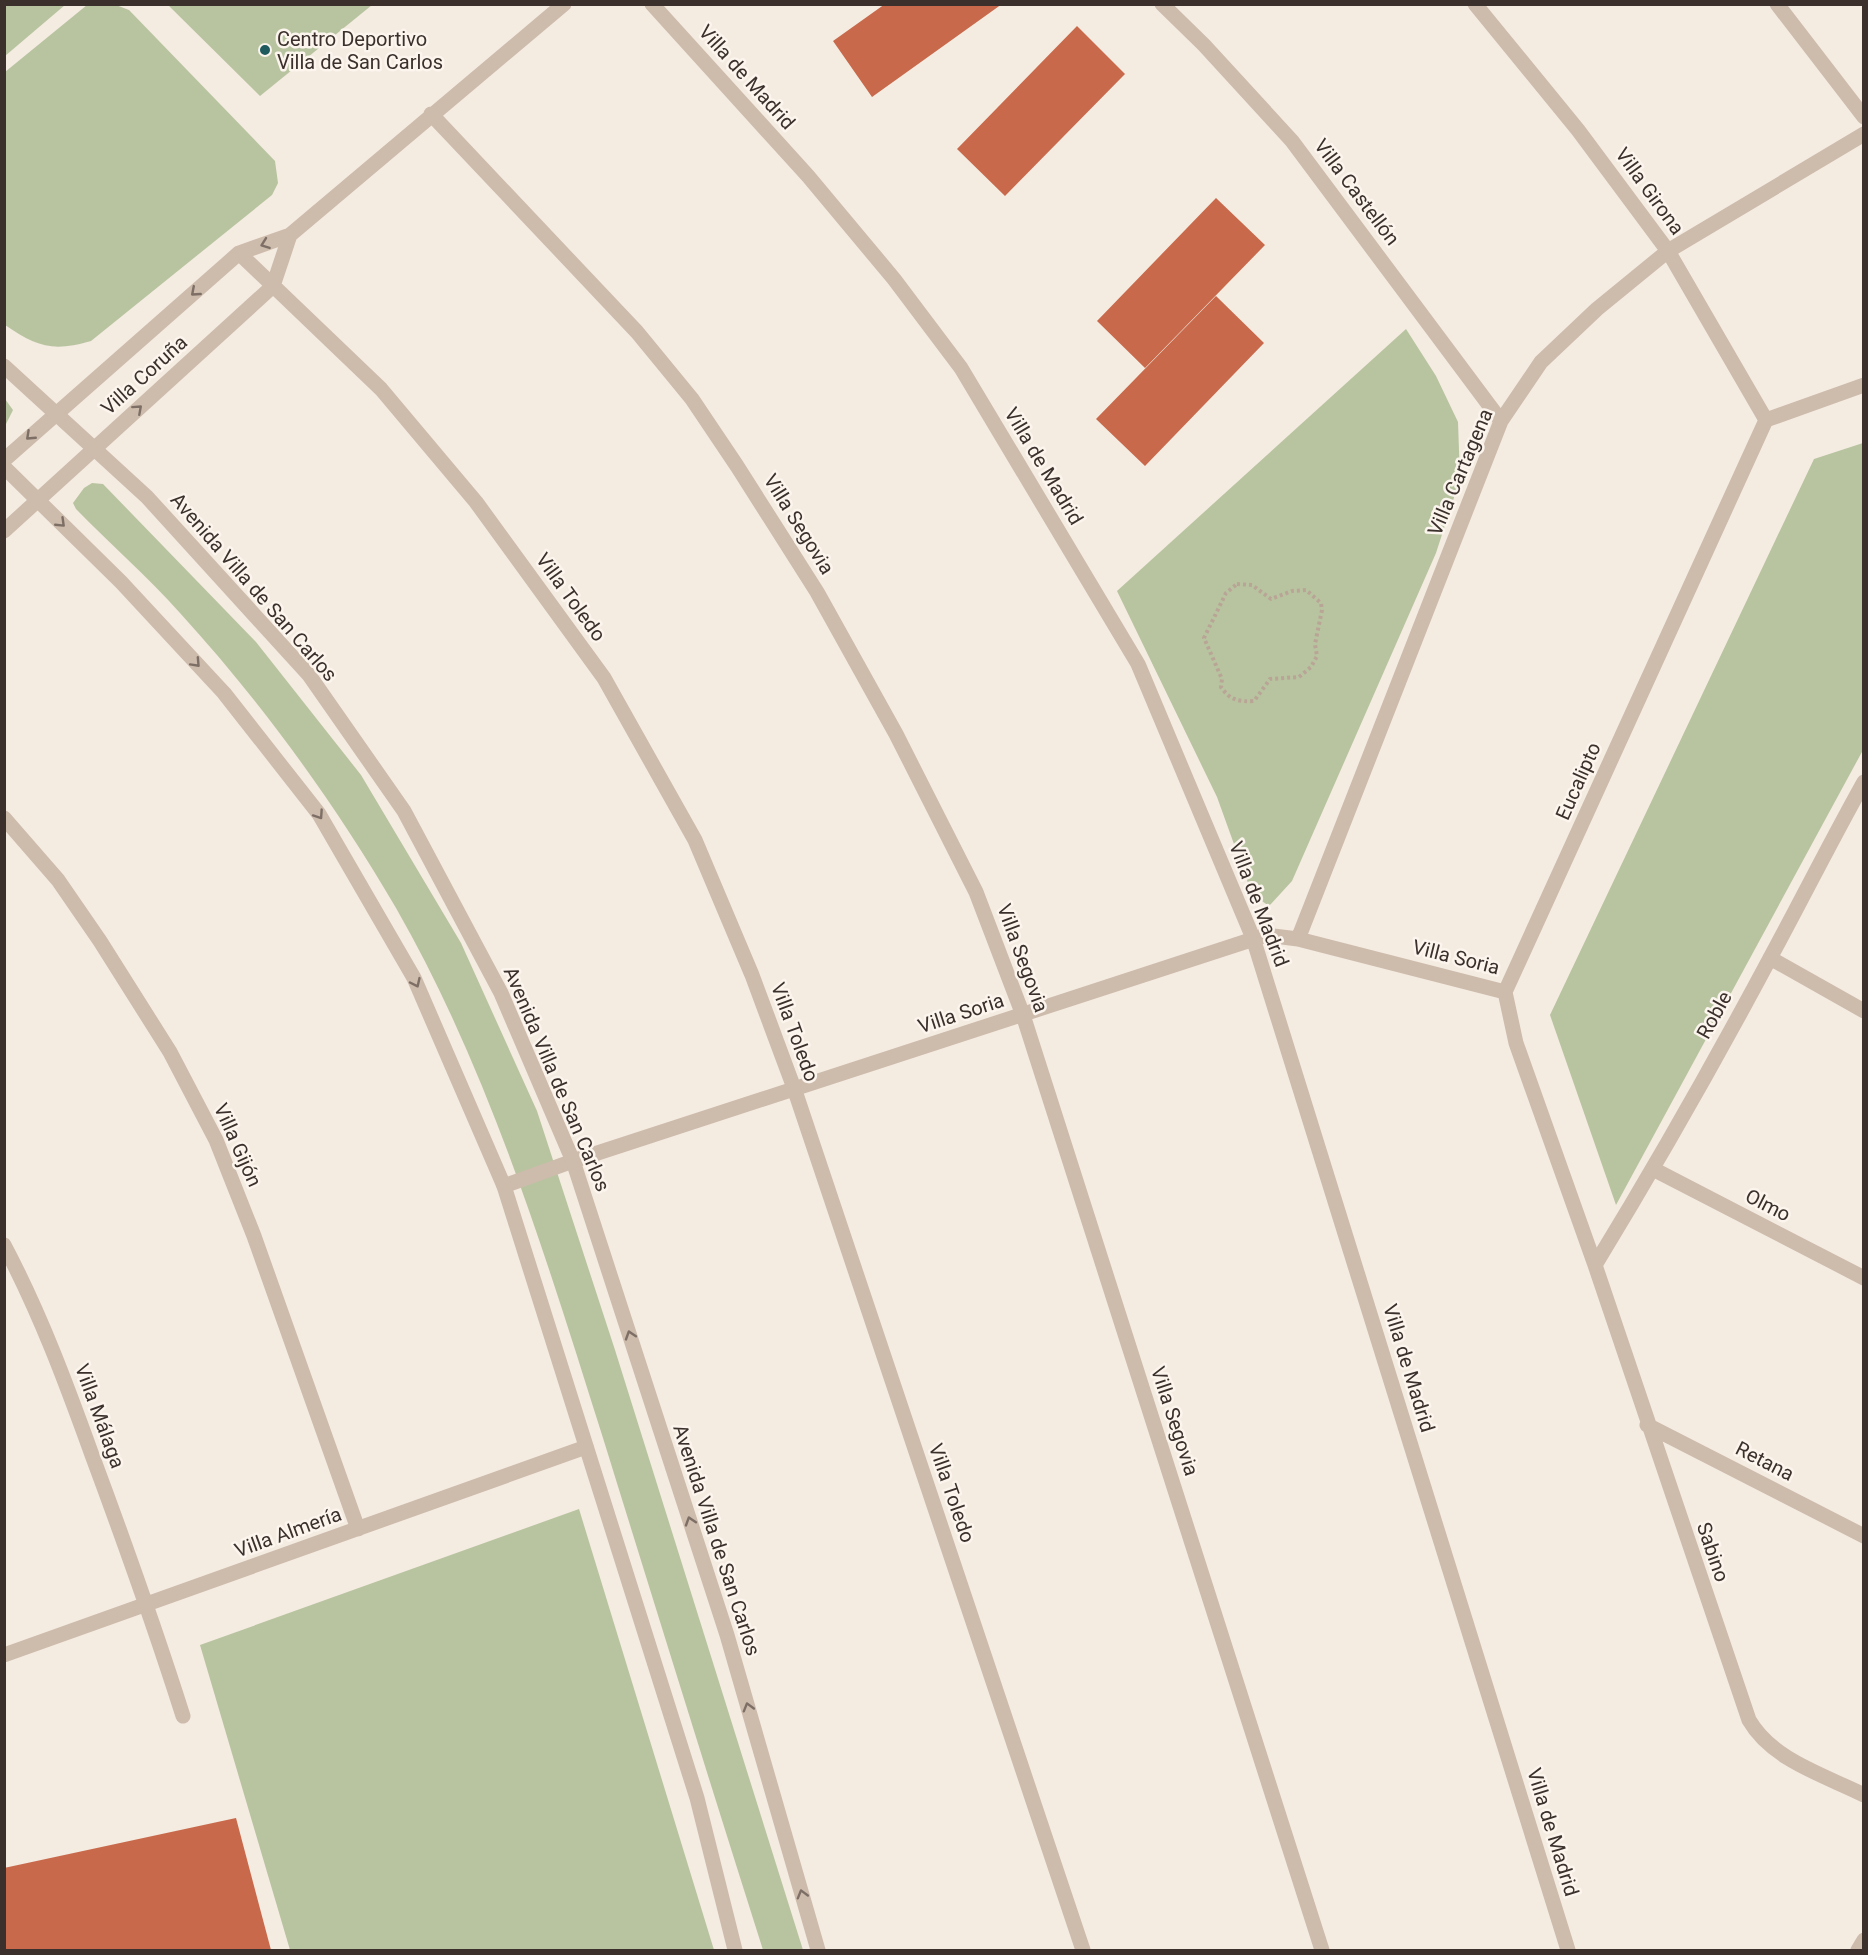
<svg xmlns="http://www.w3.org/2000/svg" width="1868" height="1955" font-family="Roboto,sans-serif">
<rect width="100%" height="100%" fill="#f4ebe1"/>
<path fill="#b8c4a0" d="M5 4H65V5L5 56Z
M87 5H116L129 10 275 161 278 183 272 195 91 341C53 352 37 347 5 325V72Z
M168 5H372L260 96Z
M1406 329 1436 376 1458 422 1460 479 1436 553 1292 881 1269 906 1252 894 1217 797 1117 591Z
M5 399 13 410 5 426Z
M1863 443V750L1616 1205 1550 1015 1814 459Z
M92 483 103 484 256 642 361 775 461 943 537 1111 615 1350 803 1950H763C709 1780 656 1609 603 1438 546 1258 490 1072 396 908 334 802 262 703 180 613 147 576 110 544 76 509L73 503 84 488Z
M579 1509 714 1950H290L200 1645Z"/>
<path fill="#c8694b" d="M885 4H1002L872 97 833 41Z
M1077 26 1125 74 1005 196 957 149Z
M1216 198 1265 245 1145 368 1097 321Z
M1216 296 1264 343 1145 466 1096 419Z
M236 1818 271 1950H4V1868Z"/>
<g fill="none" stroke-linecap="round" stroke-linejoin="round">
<path stroke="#b9a596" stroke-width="4" stroke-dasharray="3 3" stroke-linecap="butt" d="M1237 584 1252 585 1271 599 1292 591 1306 590 1321 603 1322 610 1315 644 1317 656 1311 667 1299 677 1270 679 1254 701C1238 702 1230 700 1221 687L1222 679 1204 638 1226 593Z"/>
<path stroke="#cdbbac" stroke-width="15" d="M652 4 808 176 894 279 961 368 1138 664 1253 938 1568 1950
M1162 4 1204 45 1292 141 1501 421
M1475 4 1578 130 1668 251 1766 420
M1777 4 1864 117
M431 114 637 332 692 399 737 466 817 592 896 734 976 892 1023 1015 1322 1950
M239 253 381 389 476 502 604 678 695 840 752 975 794 1088 1083 1950
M1864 385 1766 420 1505 992 1516 1043 1595 1265 1749 1720C1772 1760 1824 1775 1864 1795
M4 460 239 253 290 235 564 4
M4 531 273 286 290 235
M4 818 58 880 100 941 170 1052 216 1140 254 1236 358 1529
M1298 939 1501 421 1541 362 1597 309 1668 251 1864 134
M1770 958 1864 1011
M1653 1169 1864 1278
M504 1186 573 1161 1266 935 1298 939 1505 992
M4 1245C40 1313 66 1383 92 1455 124 1541 155 1628 183 1716
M1595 1265C1656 1165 1714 1063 1769 960 1801 901 1831 841 1864 782
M1647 1425 1864 1536
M4 1655 586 1447
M1858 1950 1864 1940"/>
<path stroke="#cdbbac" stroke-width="15" d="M4 366 147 497 309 675 404 811 501 993 573 1161 727 1635 818 1950
M4 467 121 582 224 693 319 814 414 978 504 1186 697 1798 735 1950"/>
</g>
<defs><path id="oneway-chevron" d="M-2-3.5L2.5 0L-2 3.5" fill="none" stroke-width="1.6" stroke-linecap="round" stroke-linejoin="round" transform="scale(1.5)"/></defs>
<g stroke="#7d6f65">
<use href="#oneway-chevron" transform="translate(265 244) rotate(160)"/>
<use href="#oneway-chevron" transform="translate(195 292) rotate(139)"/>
<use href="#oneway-chevron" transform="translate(138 409) rotate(-42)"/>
<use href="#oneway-chevron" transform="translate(30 436) rotate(137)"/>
<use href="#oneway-chevron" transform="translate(61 523) rotate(44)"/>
<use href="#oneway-chevron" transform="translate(196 663) rotate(47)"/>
<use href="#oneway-chevron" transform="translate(319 815) rotate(56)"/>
<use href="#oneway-chevron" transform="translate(416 983) rotate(65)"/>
<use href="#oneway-chevron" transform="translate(630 1335) rotate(-108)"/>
<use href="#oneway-chevron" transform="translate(690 1521) rotate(-108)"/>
<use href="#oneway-chevron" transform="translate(748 1707) rotate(-106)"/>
<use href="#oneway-chevron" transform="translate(802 1894) rotate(-106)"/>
</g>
<circle fill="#1f5a5e" stroke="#fbf5ee" stroke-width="2" cx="265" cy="50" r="6"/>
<g text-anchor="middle" stroke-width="5" stroke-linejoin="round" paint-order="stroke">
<g font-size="20" fill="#3b302b" stroke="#fbf5ee" text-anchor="start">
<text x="277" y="46">Centro Deportivo<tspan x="277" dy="23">Villa de San Carlos</tspan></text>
</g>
<g font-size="20" fill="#3b302b" stroke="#fbf5ee">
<text transform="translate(747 77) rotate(48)" y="7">Villa de Madrid</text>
<text transform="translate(1650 191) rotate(54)" y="7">Villa Girona</text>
<text transform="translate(1357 192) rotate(53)" y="7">Villa Castellón</text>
<text transform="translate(144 375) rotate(-42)" y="7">Villa Coruña</text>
<text transform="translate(1044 466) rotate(59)" y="7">Villa de Madrid</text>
<text transform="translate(1460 472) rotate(-67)" y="7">Villa Cartagena</text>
<text transform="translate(799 524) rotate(58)" y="7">Villa Segovia</text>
<text transform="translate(254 587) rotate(49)" y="7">Avenida Villa de San Carlos</text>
<text transform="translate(571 597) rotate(54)" y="7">Villa Toledo</text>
<text transform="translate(1578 781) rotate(-66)" y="7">Eucalipto</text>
<text transform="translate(1259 904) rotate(69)" y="7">Villa de Madrid</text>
<text transform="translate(1456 957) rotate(14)" y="7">Villa Soria</text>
<text transform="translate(1023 958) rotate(70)" y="7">Villa Segovia</text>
<text transform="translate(961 1013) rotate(-18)" y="7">Villa Soria</text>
<text transform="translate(1714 1015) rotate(-61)" y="7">Roble</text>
<text transform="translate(795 1032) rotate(70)" y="7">Villa Toledo</text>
<text transform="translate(557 1079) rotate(67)" y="7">Avenida Villa de San Carlos</text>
<text transform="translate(238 1145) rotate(66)" y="7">Villa Gijón</text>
<text transform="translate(1768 1205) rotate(27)" y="7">Olmo</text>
<text transform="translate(1409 1368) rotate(73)" y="7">Villa de Madrid</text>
<text transform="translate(100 1416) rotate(70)" y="7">Villa Málaga</text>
<text transform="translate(1175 1421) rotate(72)" y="7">Villa Segovia</text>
<text transform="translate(1765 1461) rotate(27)" y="7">Retana</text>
<text transform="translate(952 1493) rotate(71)" y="7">Villa Toledo</text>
<text transform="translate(288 1532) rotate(-20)" y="7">Villa Almería</text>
<text transform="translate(717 1540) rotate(72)" y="7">Avenida Villa de San Carlos</text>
<text transform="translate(1713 1552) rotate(71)" y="7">Sabino</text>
<text transform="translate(1553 1832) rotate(73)" y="7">Villa de Madrid</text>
</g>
</g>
<rect width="1868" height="1955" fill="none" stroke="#3b302b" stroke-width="12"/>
</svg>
